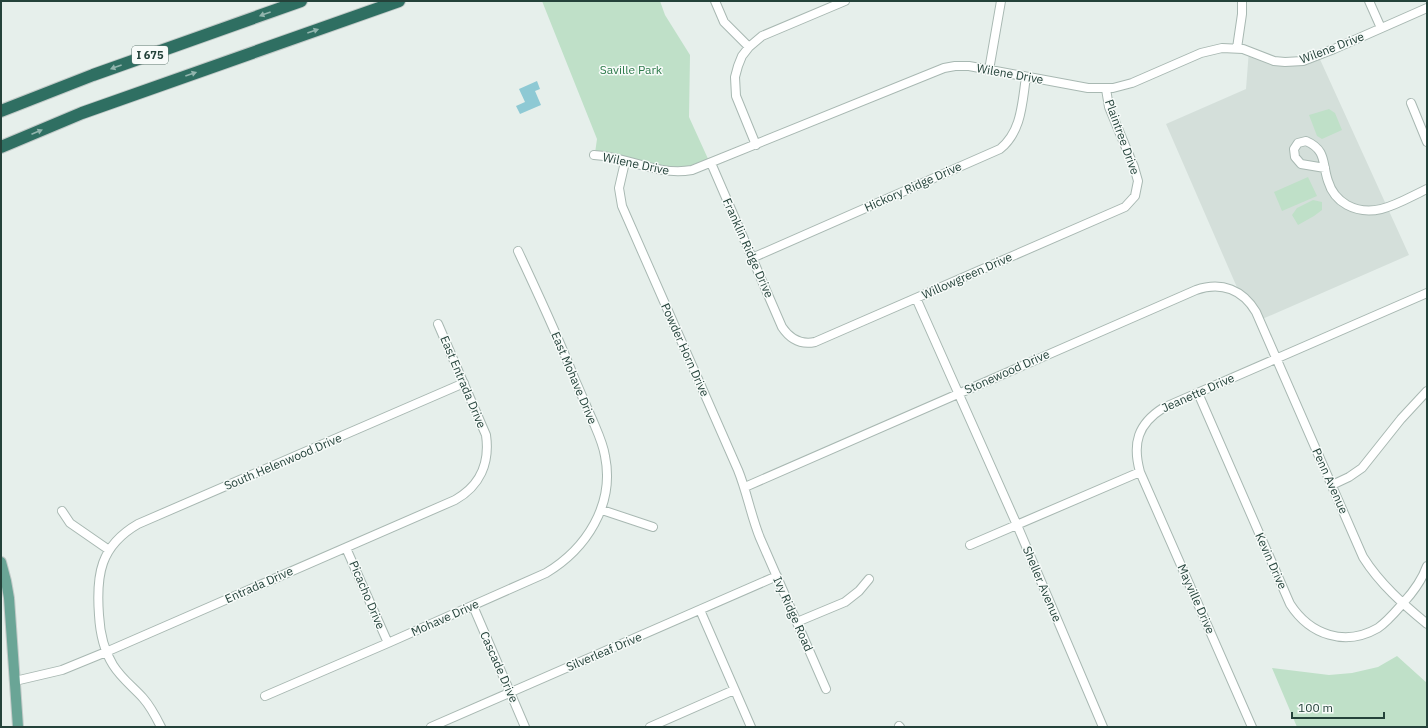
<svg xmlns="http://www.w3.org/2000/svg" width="1428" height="728" font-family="'IBM Plex Sans',sans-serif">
<rect width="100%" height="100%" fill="#e6efeb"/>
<path fill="#d4dfda" d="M1249 50 1274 61 1318 55 1409 255 1260 320 1239 292 1166 124 1246 89Z"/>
<path fill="#bfe0c8" d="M542 1H660L665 15 690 55 689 117 709 161 690 167 674 168 595 153 597 139Z
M1329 109 1335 113 1342 130 1322 139 1317 136 1309 115Z
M1308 177 1317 196 1282 211 1274 192Z
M1313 200 1322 202V210L1314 216 1298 225 1292 215 1297 208Z
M1397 656 1427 683V727H1297L1272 668 1329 675 1352 673 1378 667Z"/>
<path fill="#8ec9d4" d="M537 81 540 89 535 91 541 105 520 114 516 106 525 102 519 89Z"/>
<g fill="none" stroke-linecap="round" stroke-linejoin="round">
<g stroke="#a8b8b2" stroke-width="10">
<path id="minor" d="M715 1 724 22 749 47
M1369 1 1381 28
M1237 48 1242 14V1
M989 70 1001 1
M1411 103 1427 142
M756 145 736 96 735 77 738 66 742 56 749 47 762 36 845 1
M594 155C629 157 656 176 692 170L944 68 955 66H969L1088 88H1113L1132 83 1201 53 1222 48 1243 49 1274 61 1285 62 1303 61 1334 49 1427 8
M625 162 619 188 622 206 738 470C747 492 751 516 760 538L826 689
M711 163 782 327C790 339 801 345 815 342L1125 207 1135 196 1138 181 1134 167 1109 107 1106 89
M1325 168 1301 164 1295 157 1294 149 1298 143 1306 141C1327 150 1322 164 1328 181 1331 191 1338 200 1347 205 1375 220 1401 201 1427 189
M752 258 1000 149C1022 131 1022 103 1026 77
M916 298 1017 525 1103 727
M1198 393 1290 604C1310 635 1345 647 1378 628 1388 621 1396 611 1404 602 1414 591 1422 580 1427 566
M1332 485 1349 477 1362 468 1401 419 1427 391
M745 487 1196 290C1222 281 1243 290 1256 312L1363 557C1380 584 1403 604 1427 624
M602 510 653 527
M62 511 70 523 109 550
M970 545 1140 472
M346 548 388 643
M473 606 525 727
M700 610 751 727
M797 622 845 602 859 591 869 579
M15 681 62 670 106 652 455 500C480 486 490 463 486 435L438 324
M265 696 388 643 546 573C586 549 615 505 605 456 603 443 597 431 592 419 586 406 581 393 575 380 558 336 538 294 518 251
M899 726 900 727
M161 727C156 717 151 707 143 698 133 687 121 678 113 665 103 649 100 633 99 615 96 575 100 546 138 524L464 383
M431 727 777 576
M650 727 734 690
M1252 727 1140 472C1132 443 1138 424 1163 408L1427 293"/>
</g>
<g stroke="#c2cac8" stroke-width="12">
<path id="major" d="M1 562 6 581 9 598 18 727"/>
</g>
<g stroke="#c2cac8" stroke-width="14">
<path id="highway" d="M1 111 93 75 301 1
M1 147 82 113 399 1"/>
</g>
<use href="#minor" stroke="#fff" stroke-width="8"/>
<use href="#major" stroke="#6aa596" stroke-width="10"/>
<use href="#highway" stroke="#2f6f62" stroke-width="12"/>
</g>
<defs><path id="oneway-solid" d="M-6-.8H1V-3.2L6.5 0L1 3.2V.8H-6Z"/></defs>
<g fill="#93b5ae">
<use href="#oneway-solid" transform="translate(265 14) rotate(160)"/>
<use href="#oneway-solid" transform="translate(313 31) rotate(-19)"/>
<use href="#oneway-solid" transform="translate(116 67) rotate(160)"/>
<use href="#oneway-solid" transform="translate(191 74) rotate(-19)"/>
<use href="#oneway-solid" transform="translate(37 132) rotate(-23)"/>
</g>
<g text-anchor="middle" stroke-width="3" stroke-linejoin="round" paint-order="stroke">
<rect fill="#f7fbf9" stroke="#637a73" stroke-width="1" x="132" y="46" width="36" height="18" rx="3"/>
<g font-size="11" font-weight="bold" fill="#24423a">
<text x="150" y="59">I 675</text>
</g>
<g font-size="12" fill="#24423a" stroke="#f7fbf9">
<text transform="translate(1332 48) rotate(-21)" y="4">Wilene Drive</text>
<text transform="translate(1010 74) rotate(10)" y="4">Wilene Drive</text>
<text transform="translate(1122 137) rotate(70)" y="4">Plaintree Drive</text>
<text transform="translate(636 164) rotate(12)" y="4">Wilene Drive</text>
<text transform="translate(913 187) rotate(-24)" y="4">Hickory Ridge Drive</text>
<text transform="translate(748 248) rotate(66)" y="4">Franklin Ridge Drive</text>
<text transform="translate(967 276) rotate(-24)" y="4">Willowgreen Drive</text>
<text transform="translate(685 350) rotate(66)" y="4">Powder Horn Drive</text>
<text transform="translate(1007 372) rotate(-24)" y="4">Stonewood Drive</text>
<text transform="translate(574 378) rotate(67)" y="4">East Mohave Drive</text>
<text transform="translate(463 382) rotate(67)" y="4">East Entrada Drive</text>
<text transform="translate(1198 393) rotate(-24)" y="4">Jeanette Drive</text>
<text transform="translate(283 462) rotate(-23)" y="4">South Helenwood Drive</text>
<text transform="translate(1330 481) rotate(66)" y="4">Penn Avenue</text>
<text transform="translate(1271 561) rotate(66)" y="4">Kevin Drive</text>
<text transform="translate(1042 584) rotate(67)" y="4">Sheller Avenue</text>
<text transform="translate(259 585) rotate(-24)" y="4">Entrada Drive</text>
<text transform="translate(367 595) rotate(67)" y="4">Picacho Drive</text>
<text transform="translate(1196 599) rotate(66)" y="4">Mayville Drive</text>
<text transform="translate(793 614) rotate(66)" y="4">Ivy Ridge Road</text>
<text transform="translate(445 618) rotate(-24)" y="4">Mohave Drive</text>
<text transform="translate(604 652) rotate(-23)" y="4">Silverleaf Drive</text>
<text transform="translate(499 667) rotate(66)" y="4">Cascade Drive</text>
</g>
<g font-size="12" fill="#2d7a4b" stroke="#f7fbf9">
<text x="631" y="74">Saville Park</text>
</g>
</g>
<rect width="1428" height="728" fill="none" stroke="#24423a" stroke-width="4"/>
<path d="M1292 712v6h92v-6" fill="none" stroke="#24423a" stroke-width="2"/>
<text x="1298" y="712" font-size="12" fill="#24423a" stroke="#f7fbf9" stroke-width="3" paint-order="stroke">100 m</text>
</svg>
